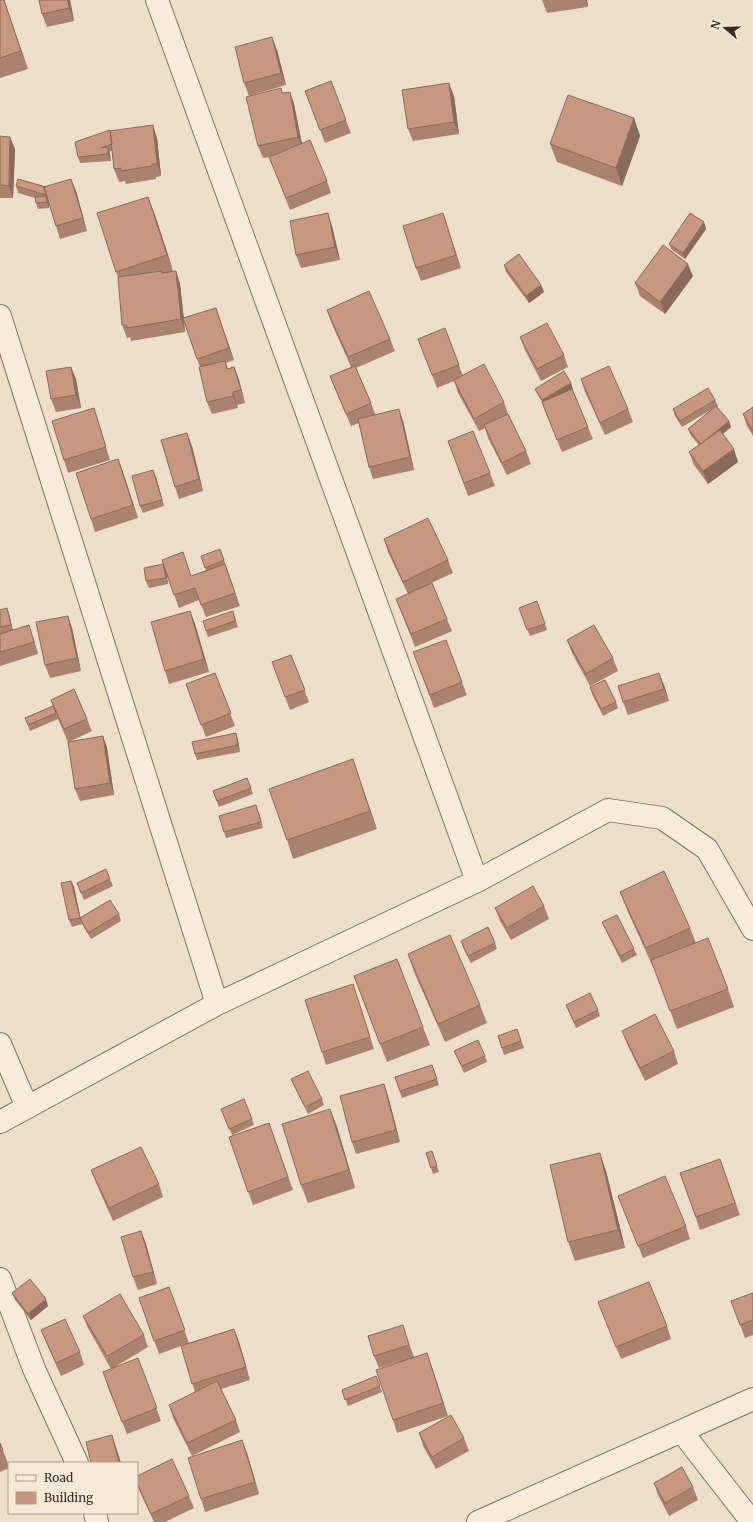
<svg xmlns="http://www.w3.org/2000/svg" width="753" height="1522" font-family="Merriweather,serif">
<rect width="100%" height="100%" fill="#ecdec8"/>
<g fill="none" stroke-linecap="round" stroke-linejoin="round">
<g stroke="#87705e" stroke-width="24">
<path id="minor" d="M157 0 477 881
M0 316 217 1004
M0 1044 27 1107
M0 1122 217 1004 477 881 608 810 662 818 707 849 753 929
M0 1279 34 1369 77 1463
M682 1432 752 1522
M95 1513 97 1522
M478 1522 753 1399"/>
</g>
<use href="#minor" stroke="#f7ecdb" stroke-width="22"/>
</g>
<path fill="#ab826e" d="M0 0H4L28 69 0 78Z
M39 0H70L74 21 47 27 42 14Z
M542 0H587L588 7 547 13Z
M277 50 286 85 249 96 244 83Z
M331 81 351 133 325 143 305 91Z
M290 92 294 104 302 143 327 181 331 193 290 210 269 157 263 158 258 146 283 93Z
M454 96 459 134 413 141 408 129Z
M634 118 640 136 622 186 557 162 550 144Z
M110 132 157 138 161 176 156 177V179L126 184 125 181 119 182 114 169 112 151 109 152 111 161 80 163 78 157Z
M0 136 15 149 13 198H0Z
M16 186 46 187 76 191 87 231 60 239 56 226 49 203V208L38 209 36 203 35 198 18 193Z
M443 213 461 268 421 281 416 268Z
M155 215 173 272 176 271 180 284 184 318 216 308 234 360 226 363 228 369 234 367 239 380 245 403 237 405 238 408 212 414 207 402 200 367 184 321 185 332 131 341 130 337 127 338 122 325 118 277 116 272Z
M704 222 706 229 685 259 672 250 669 244Z
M332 226 340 260 301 268 296 255Z
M504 265 541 285 544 292 529 303 506 272Z
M693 276 665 314 640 296 635 283Z
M327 310 390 339 395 351 356 368 371 403 375 414 403 421 414 470 373 479 369 467 359 423 351 426 335 389 330 376 351 367 331 322Z
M445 328 463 376 504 402 508 414 526 451 531 464 507 475 488 438 485 428 479 431 458 393 454 381 437 388 418 339Z
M520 337 564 355 568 367 541 381 525 350Z
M71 367 76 379 81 408 56 412 51 399Z
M581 379 628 409 633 422 605 435 585 392Z
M535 389H573V390L588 427 593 439 562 452 546 414 542 402 538 395Z
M715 400 718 406 717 407 731 427 723 434 738 462 708 484 694 465 689 452 699 445 691 436 688 429 711 410 682 427 675 416 673 409Z
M753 407V436L747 426 743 414Z
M94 408 110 460 68 473 64 460Z
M448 441 490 473 495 486 468 496Z
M192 446 203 491 179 499 175 487Z
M118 459 138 518 95 532 91 519Z
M156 477 164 506 143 513 140 506Z
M384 539 448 560 453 573 429 584 447 619 452 631 415 647 396 599 408 594 388 552Z
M201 556 224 560 240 606 206 617 199 600 179 608 166 573 168 584 149 588 146 581 163 564 191 576 206 571Z
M537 601 547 630 530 636 519 608Z
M7 608 9 614 13 630 33 637 38 654 0 666V610Z
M190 611 195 624 209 672 169 684 165 671Z
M233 611 238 627 208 637 206 631Z
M68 616 72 628 81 671 50 678 45 665Z
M567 640 613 658 618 671 590 686 572 653Z
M291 655 309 702 290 710 272 662Z
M418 665 462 682 467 695 434 708Z
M215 673 235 726 206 737 186 684Z
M664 685 669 701 628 715 623 702Z
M590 687 616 702 618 708 603 716 592 694Z
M51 700 87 719 92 731 69 742 103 736 107 748 114 795 80 801 75 789 68 742 58 719 30 731 25 718 53 706Z
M236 733 238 740 240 752 197 760 195 754Z
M247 778 253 794 219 807 213 791Z
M359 778 377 829 293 859 287 840Z
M259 812 263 828 226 838 224 832Z
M110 879 113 886 84 900 77 883Z
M71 881 74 887 80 917 119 914 121 921 91 939 82 924 72 927 69 920Z
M620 892 690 928 696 943 728 989 734 1007 677 1029 653 966V967L627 910Z
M544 906 549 919 511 940 500 921 495 908Z
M602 922 634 949 637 955 622 963 605 929Z
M461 941 495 943 497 949 471 963 463 948Z
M408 954 480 1005 487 1023 445 1042 414 972Z
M354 976 423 1027 430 1045 387 1062Z
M353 984 374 1049 326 1065 322 1052Z
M566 1005 598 1010 600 1016 576 1028Z
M517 1029 524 1048 504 1055 498 1036Z
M622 1031 674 1051 678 1064 645 1081 627 1044Z
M454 1051 485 1056 487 1062 464 1073Z
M432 1065 439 1085 402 1098 395 1077Z
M291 1079 322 1099 324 1105 308 1114 294 1086Z
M384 1084 388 1096 400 1142 356 1154 352 1142Z
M221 1109 252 1119 254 1125 232 1135Z
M330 1109 337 1127 355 1188 308 1203 301 1185Z
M269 1123 293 1190 253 1205 229 1137Z
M432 1151 439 1172 433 1174 426 1153Z
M720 1159 740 1215 700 1230 680 1173Z
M91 1170 159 1184 163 1197 113 1221 96 1183Z
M606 1171 625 1248 575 1261 568 1242Z
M618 1196 686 1226 690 1239 643 1258Z
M141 1231 146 1244 157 1284 138 1290 133 1277Z
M169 1287 189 1343 182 1345 234 1329 239 1342 250 1380 221 1389 236 1420 240 1432 192 1456 173 1418 169 1405 195 1392 181 1346 159 1354 139 1298Z
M12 1293 48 1306 31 1320 15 1300Z
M753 1293V1335L745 1338 731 1301Z
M598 1302 667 1326 671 1339 621 1359Z
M83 1316 144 1335 148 1347 113 1368 138 1358 161 1421 127 1434 107 1385 111 1369 88 1328Z
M41 1330 80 1352 84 1365 61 1376 46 1342Z
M407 1338 414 1357 431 1365 448 1416 397 1433 393 1420 402 1361 379 1368 374 1356Z
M376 1376 382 1392 348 1406 342 1390Z
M419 1433 464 1438 469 1451 436 1469 423 1446Z
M0 1443 9 1466V1468L0 1472Z
M247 1453 259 1494 205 1512 201 1499Z
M137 1476 189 1496 194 1508 165 1522H154L139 1490 137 1484Z
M654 1483 693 1487 698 1500 669 1516 658 1495Z"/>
<path fill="#8b6a5a" d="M4 0 7 10 28 69 21 51Z
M68 0H70L74 21 69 8Z
M585 0H587L588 7Z
M272 37 277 50 286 85 281 73Z
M449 83 454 96 459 134 454 122Z
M290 92 294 104 303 150 298 137Z
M634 118 640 136 622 186 616 168Z
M153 125 157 138 161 176 157 164Z
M10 137 15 149 13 198 9 186Z
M108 147 110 154 111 161 108 154Z
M71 179 76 191 87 231Z
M46 196 49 203V208L47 202Z
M148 197 155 215 174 273 167 255Z
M328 213 332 226 340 260 335 247Z
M443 213 447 226 461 268 456 255Z
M704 222 706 229 685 259 683 253Z
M688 264 693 276 665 314 660 302Z
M176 271 180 284 185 332 181 319Z
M541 285 544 292 529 303 526 296Z
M216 308 220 320 234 360 229 348Z
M71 367 76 379 81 408 76 395Z
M234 367 239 380 245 403 241 390Z
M571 383 573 389 545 407 542 400Z
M233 392 237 405 238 408 233 396Z
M399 409 403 421 414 470 410 457Z
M729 421 731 427 703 450 701 444Z
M187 433 192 446 203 491 199 479Z
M734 449 738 462 708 484 703 471Z
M118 459 123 472 138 518 133 505Z
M153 470 156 477 164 506 162 500Z
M164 564 166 571 168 584 166 578Z
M7 608 9 614 13 631 11 625Z
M190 611 195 624 209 672 204 659Z
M68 616 72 628 81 671 77 658Z
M29 625 33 637 38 654 34 642Z
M659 673 664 685 669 701 664 689Z
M236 733 238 740 240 752 238 745Z
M103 736 107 748 114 795 110 783Z
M353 759 359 778 377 829 370 811Z
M71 881 74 887 81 920 80 918Z
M384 1084 388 1096 400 1142 396 1130Z
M330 1109 337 1127 355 1188 349 1170Z
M600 1153 606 1171 625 1248 618 1230Z
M141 1231 146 1244 157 1284 153 1272Z
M46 1299 48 1306 31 1320 28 1314Z
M234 1329 239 1342 250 1380 246 1367Z
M427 1353 448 1416 443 1403Z
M112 1435 116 1447 121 1463H119Z
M242 1440 247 1453 259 1494 255 1482Z"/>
<path fill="#c79780" stroke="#8b6a5a" d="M0 0H4L21 51 0 58Z
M39 0H68L69 8 42 14Z
M272 37 281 73 244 83 235 47Z
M331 81 346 120 320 130 305 91Z
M449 83 454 122 408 129 402 90Z
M281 88 282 93 290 92 298 137 258 146 246 97Z
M568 95 634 118 616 168 550 144Z
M153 125 157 164H152V166L121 171V168L114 169 110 131Z
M110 130 112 144 101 148 108 147V154L78 157 75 142Z
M0 136 10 137 9 186 0 185Z
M310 140 327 181 286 198 269 157Z
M18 179 46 187H44L46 195 16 186Z
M71 179 83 218 56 226 44 187Z
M46 196 47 202 36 203 35 197Z
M148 197 167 255 116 272 97 213Z
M328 213 335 247 296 255 290 221Z
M443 213 456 255 416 268 403 226Z
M690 213 704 222 683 253 669 244Z
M663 245 688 264 660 302 635 283Z
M519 254 541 285 526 296 504 265Z
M162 271V273L176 271 181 319 127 328 126 325H122L118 277Z
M369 291 390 339 348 357 327 310Z
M216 308 229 348 197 359 183 318Z
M547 323 564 355 537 369 520 337Z
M445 328 459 365 432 375 418 339Z
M225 361 227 369 234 367 241 390 233 392V396L207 402 199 367Z
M484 364 504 402 474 419 454 380Z
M355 366 371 403 346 414 330 376Z
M609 366 628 409 600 423 581 379Z
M71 367 76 395 51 399 46 371Z
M564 371 571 383 542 400 535 389Z
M708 388 715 400 680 421 673 409Z
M572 389 588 427 557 440 542 402Z
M716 406 729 421 701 444 688 429Z
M753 407V431L743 414Z
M94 408 106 447 64 460 52 421Z
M399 409 410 457 369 467 358 419Z
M508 414 526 451 502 463 484 425Z
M720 430 734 449 703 471 689 452Z
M473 431 490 473 464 483 448 441Z
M187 433 199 479 175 487 161 440Z
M118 459 133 505 91 519 76 473Z
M153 470 162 500 140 506 132 476Z
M428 518 448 560 403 582 384 539Z
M220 549 224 560 205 568 201 556Z
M183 552 191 576 225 564 235 593 201 605 195 588 174 595 162 560Z
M163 564 166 578 146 581 144 568Z
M432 583 447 619 411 634 396 599Z
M537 601 545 624 527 630 519 608Z
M7 608 11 625 0 627V610Z
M190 611 204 659 165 671 151 622Z
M233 611 235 621 206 631 203 621Z
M68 616 77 658 45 665 36 622Z
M29 625 34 642 0 652V634Z
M594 625 613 658 586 674 567 640Z
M446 640 462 682 430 695 413 652Z
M291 655 305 690 285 697 272 662Z
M215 673 231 713 201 725 186 684Z
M659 673 664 689 623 702 618 686Z
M605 680 616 702 601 709 590 687Z
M74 689 87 719 64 729 51 700Z
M53 706 56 713 28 725 25 718Z
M236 733 238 745 195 754 192 742Z
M103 736 110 783 75 789 68 742Z
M353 759 370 811 287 840 269 789Z
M247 778 251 788 217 801 213 791Z
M256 805 261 822 224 832 219 816Z
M106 869 110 879 81 893 77 883Z
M664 871 690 928 646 948 620 892Z
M71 881 80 918 110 900 119 914 88 933 80 918 69 920 61 883Z
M533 886 544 906 507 928 495 908Z
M617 915 634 949 620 956 602 922Z
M488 927 495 943 468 956 461 941Z
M450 935 480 1005 438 1024 408 954Z
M708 938 728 989 670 1011 651 960Z
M397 959 423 1027 380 1044 354 976Z
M353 984 370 1037 322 1052 305 1000Z
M590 993 598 1010 574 1022 566 1005Z
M655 1014 674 1051 640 1068 622 1031Z
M517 1029 521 1041 502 1048 498 1036Z
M478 1040 485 1056 462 1066 454 1051Z
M432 1065 437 1079 400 1091 395 1077Z
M308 1071 322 1099 305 1107 291 1079Z
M384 1084 396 1130 352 1142 340 1096Z
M244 1099 252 1119 229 1129 221 1109Z
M330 1109 349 1170 301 1185 282 1124Z
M269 1123 288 1177 248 1192 229 1137Z
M141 1147 159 1184 109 1208 91 1170Z
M432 1151 437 1166 431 1168 426 1153Z
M600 1153 618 1230 568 1242 550 1165Z
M720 1159 735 1203 696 1217 680 1173Z
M665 1176 686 1226 638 1246 618 1196Z
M141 1231 153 1272 133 1277 121 1237Z
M30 1279 46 1299 28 1314 12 1293Z
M649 1282 667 1326 616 1347 598 1302Z
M169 1287 185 1330 154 1341 139 1298Z
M753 1293V1320L740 1325 731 1301Z
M120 1294 144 1335 107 1356 83 1316Z
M65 1319 80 1352 56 1363 41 1330Z
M403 1325 409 1345 374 1356 368 1336Z
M234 1329 246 1367 192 1384 181 1346Z
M427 1353 443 1403 393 1420 376 1370Z
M138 1358 157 1408 122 1422 103 1372Z
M376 1376 380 1386 345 1400 342 1390Z
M217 1381 236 1420 187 1443 169 1405Z
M451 1415 464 1438 432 1457 419 1433Z
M112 1435 119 1463H91L86 1442Z
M242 1440 255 1482 201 1499 188 1458Z
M0 1443 3 1450 0 1451Z
M172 1459 189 1496 151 1514 137 1483V1476Z
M682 1467 693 1487 665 1503 654 1483Z"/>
<rect x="8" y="1462" width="130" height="52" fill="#f4e9d7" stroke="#a99d8e"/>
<rect x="16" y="1475" width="20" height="6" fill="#f7ecdb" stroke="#a99d8e"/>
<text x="44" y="1482" font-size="12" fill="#382a21">Road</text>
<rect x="16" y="1492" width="20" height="12" fill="#c79780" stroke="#a99d8e"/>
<text x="44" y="1502" font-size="12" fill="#382a21">Building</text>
<g transform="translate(725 28) rotate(289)" stroke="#f4e9d7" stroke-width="3" paint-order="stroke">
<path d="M0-3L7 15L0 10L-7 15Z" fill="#382a21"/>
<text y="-6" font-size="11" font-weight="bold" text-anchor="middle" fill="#382a21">N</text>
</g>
</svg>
